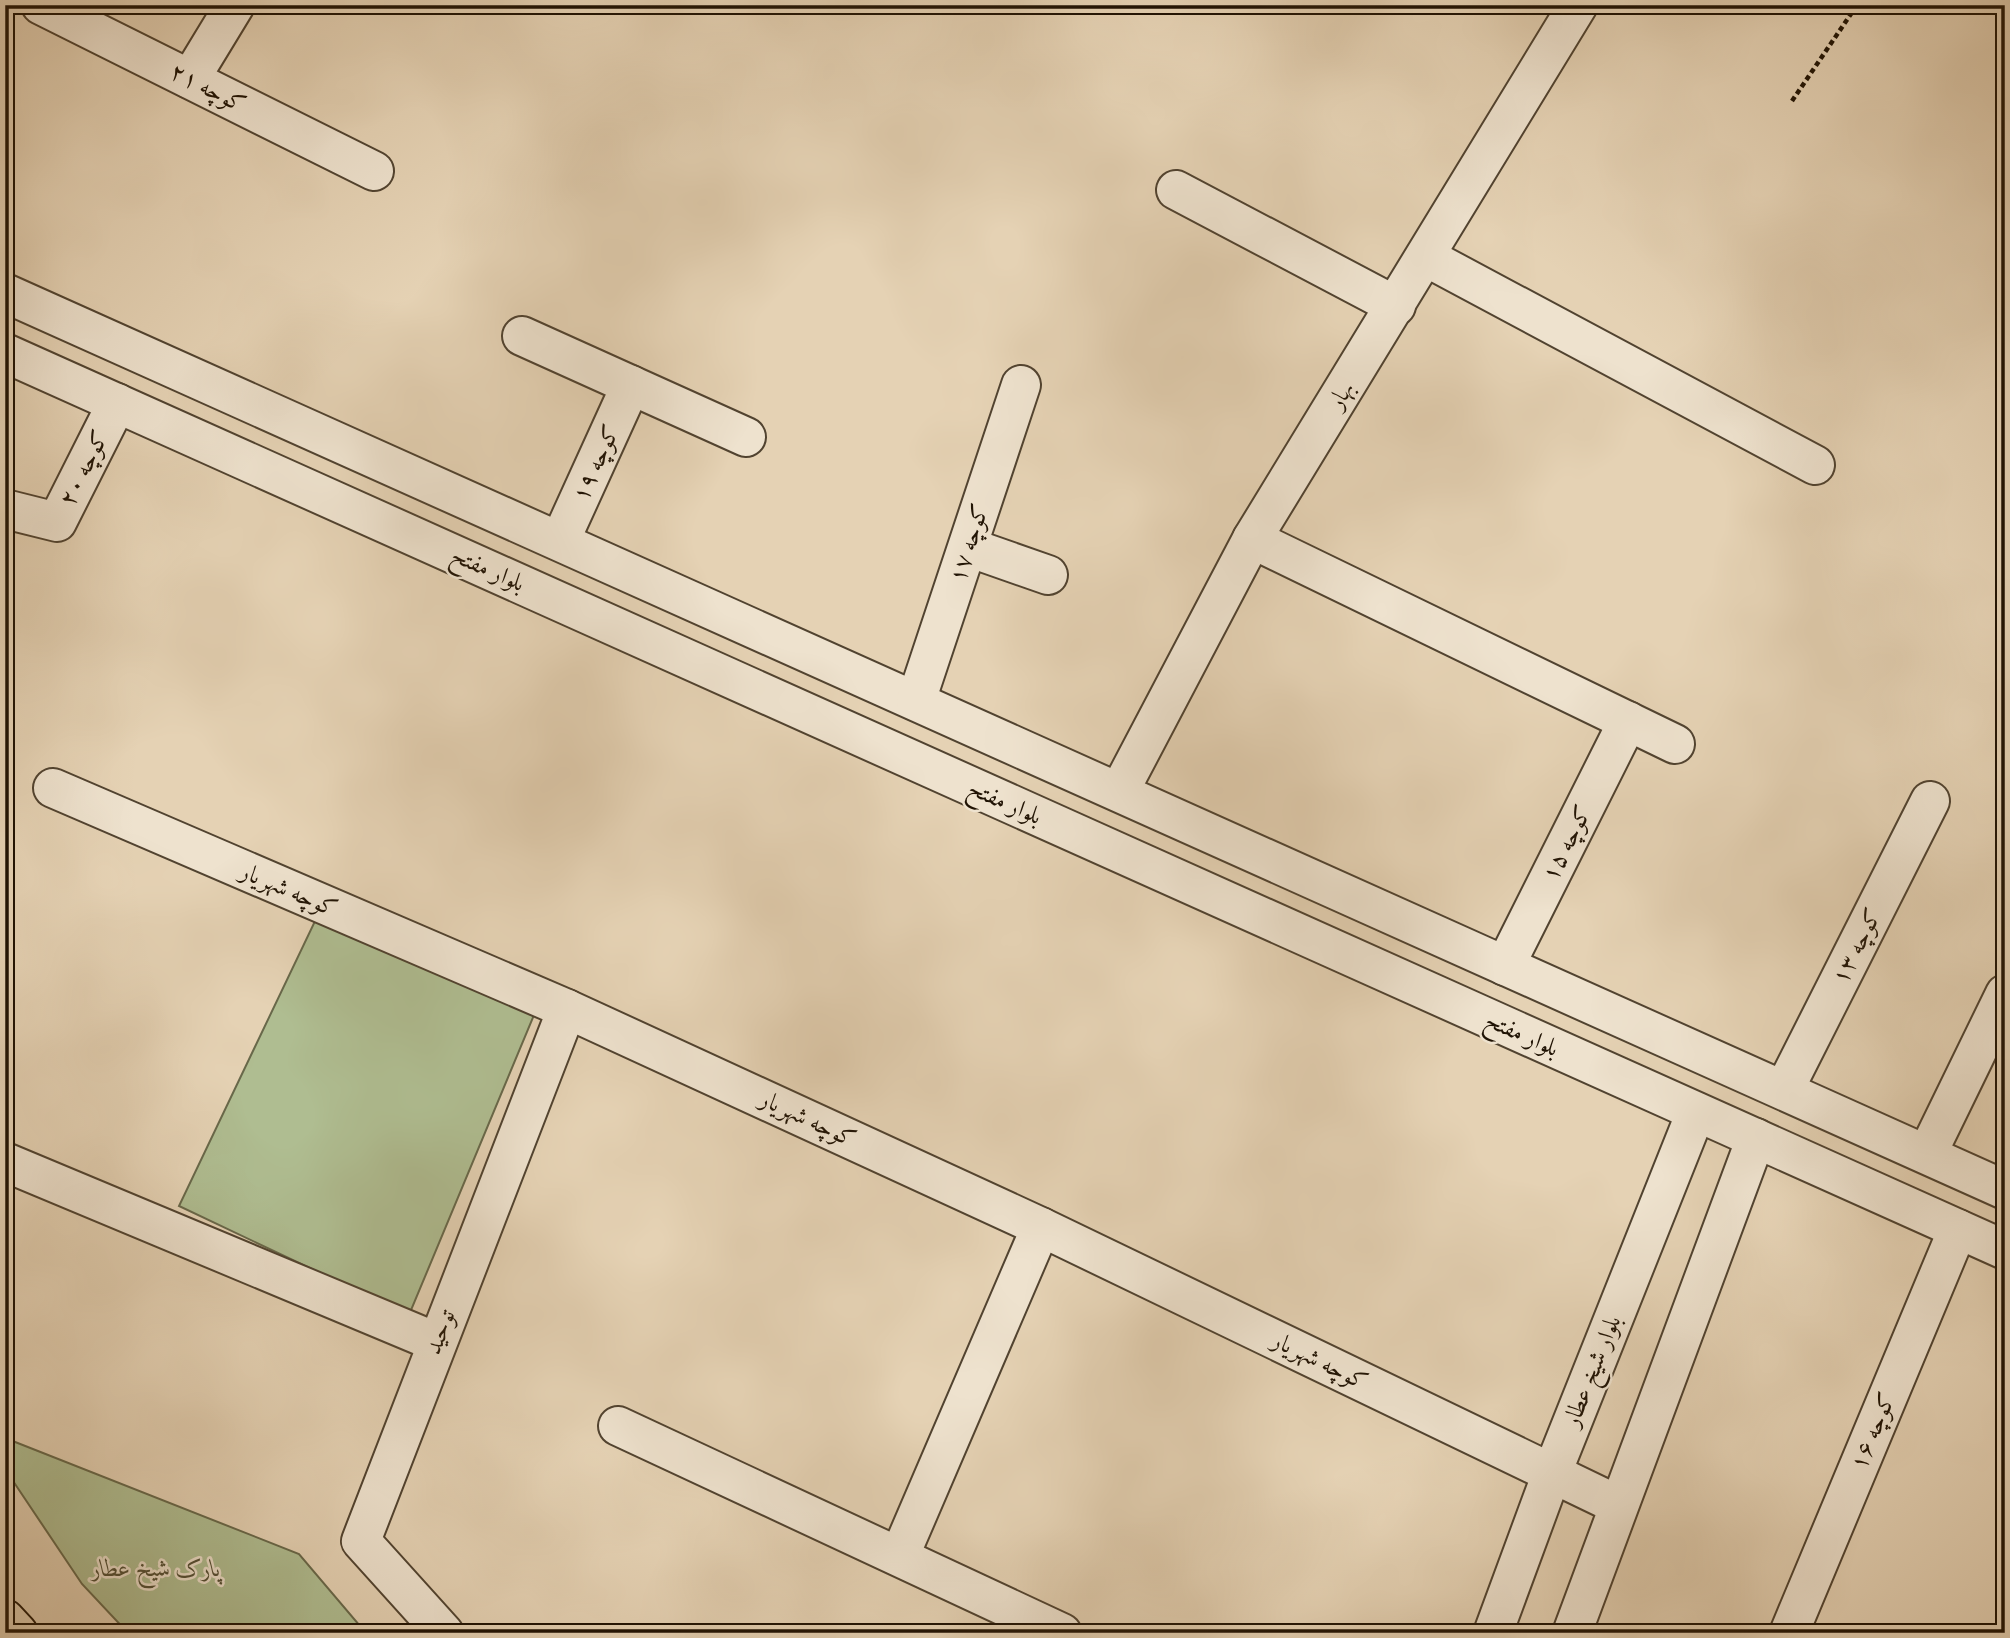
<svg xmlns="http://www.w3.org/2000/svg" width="2010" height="1638" viewBox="0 0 2010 1638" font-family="'IM FELL Double Pica',Amiri,serif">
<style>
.green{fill:#afbd91;stroke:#68684a;stroke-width:2}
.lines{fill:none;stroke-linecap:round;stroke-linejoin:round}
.minor-casing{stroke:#514330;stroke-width:42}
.major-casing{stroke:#201304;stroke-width:42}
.path{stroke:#201304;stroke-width:4.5;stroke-dasharray:5 3.5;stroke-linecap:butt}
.minor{stroke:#eee2ce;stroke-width:38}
.major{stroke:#e5d2b4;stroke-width:38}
.labels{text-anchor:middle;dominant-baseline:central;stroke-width:5;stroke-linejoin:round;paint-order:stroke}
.street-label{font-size:24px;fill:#201304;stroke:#eee2ce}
.park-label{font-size:24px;font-style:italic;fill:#524e35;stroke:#eee2ce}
</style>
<rect width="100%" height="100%" fill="#e5d2b4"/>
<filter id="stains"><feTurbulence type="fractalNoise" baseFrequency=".00286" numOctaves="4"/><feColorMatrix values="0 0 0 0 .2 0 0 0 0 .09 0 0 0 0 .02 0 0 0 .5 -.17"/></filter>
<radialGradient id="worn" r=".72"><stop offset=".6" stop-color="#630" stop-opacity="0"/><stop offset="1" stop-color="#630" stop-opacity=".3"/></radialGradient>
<g class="green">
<path d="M316,919l218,96 -125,300 -230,-109z"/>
<path d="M5,1438l294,116 67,79h-238l-46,-49 -77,-115z"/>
</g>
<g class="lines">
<defs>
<g id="minor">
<path d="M41,5l333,166"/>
<path d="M190,79l45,-74"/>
<path d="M1176,190l220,116"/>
<path d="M1426,257l389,208"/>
<path d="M5,293l2000,897"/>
<path d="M522,336l224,101"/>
<path d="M5,353l2000,897"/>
<path d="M5,509l52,13 60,-119"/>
<path d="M1252,539l423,205"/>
<path d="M560,541l71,-156"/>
<path d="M968,547l80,28"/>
<path d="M916,701l105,-316"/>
<path d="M53,788l514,221 474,218 577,278"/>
<path d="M1119,792l133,-253 326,-534"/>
<path d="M1505,966l123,-245"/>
<path d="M1784,1090l146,-289"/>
<path d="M1927,1154l78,-160"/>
<path d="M5,1162l431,180"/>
<path d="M618,1426l444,207"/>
<path d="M900,1555l141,-328"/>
<path d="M444,1633l-83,-92 206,-532"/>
<path d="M1493,1633l59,-160 144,-361"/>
<path d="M1572,1633l184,-495"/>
<path d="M1789,1633l169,-404"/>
</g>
<path id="major" d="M5,1619l13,14"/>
</defs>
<use href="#minor" class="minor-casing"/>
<use href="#major" class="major-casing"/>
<path class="path" d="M1792,101l65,-96"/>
<use href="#minor" class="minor"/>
<use href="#major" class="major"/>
</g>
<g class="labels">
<g class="street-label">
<text transform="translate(208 88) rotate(27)">کوچه ۲۱</text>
<text transform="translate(1341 395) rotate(-58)">بهار</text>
<text transform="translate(596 463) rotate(-65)">کوچه ۱۹</text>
<text transform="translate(84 468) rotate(-63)">کوچه ۲۰</text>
<text transform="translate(969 543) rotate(-72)">کوچه ۱۷</text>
<text transform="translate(488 569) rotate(24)">بلوار مفتح</text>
<text transform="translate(1005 802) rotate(24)">بلوار مفتح</text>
<text transform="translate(1567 843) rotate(-63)">کوچه ۱۵</text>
<text transform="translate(289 890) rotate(23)">کوچه شهریار</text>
<text transform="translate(1857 946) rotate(-63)">کوچه ۱۳</text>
<text transform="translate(1522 1034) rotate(24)">بلوار مفتح</text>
<text transform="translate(808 1119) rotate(25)">کوچه شهریار</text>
<text transform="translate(440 1332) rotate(-69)">توحید</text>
<text transform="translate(1320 1361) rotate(26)">کوچه شهریار</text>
<text transform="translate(1592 1371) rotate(-68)">بلوار شیخ عطار</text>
<text transform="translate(1873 1431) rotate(-67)">کوچه ۱۶</text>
</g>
<g class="park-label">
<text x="156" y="1568">پارک شیخ عطار</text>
</g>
</g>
<rect width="2010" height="1638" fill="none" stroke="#e5d2b4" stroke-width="28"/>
<rect x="7" y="7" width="1996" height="1624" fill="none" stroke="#201304" stroke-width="3.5"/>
<rect x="14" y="14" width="1982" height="1610" fill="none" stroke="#201304" stroke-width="2"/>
<rect width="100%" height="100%" filter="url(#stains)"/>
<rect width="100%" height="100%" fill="url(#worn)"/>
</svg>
